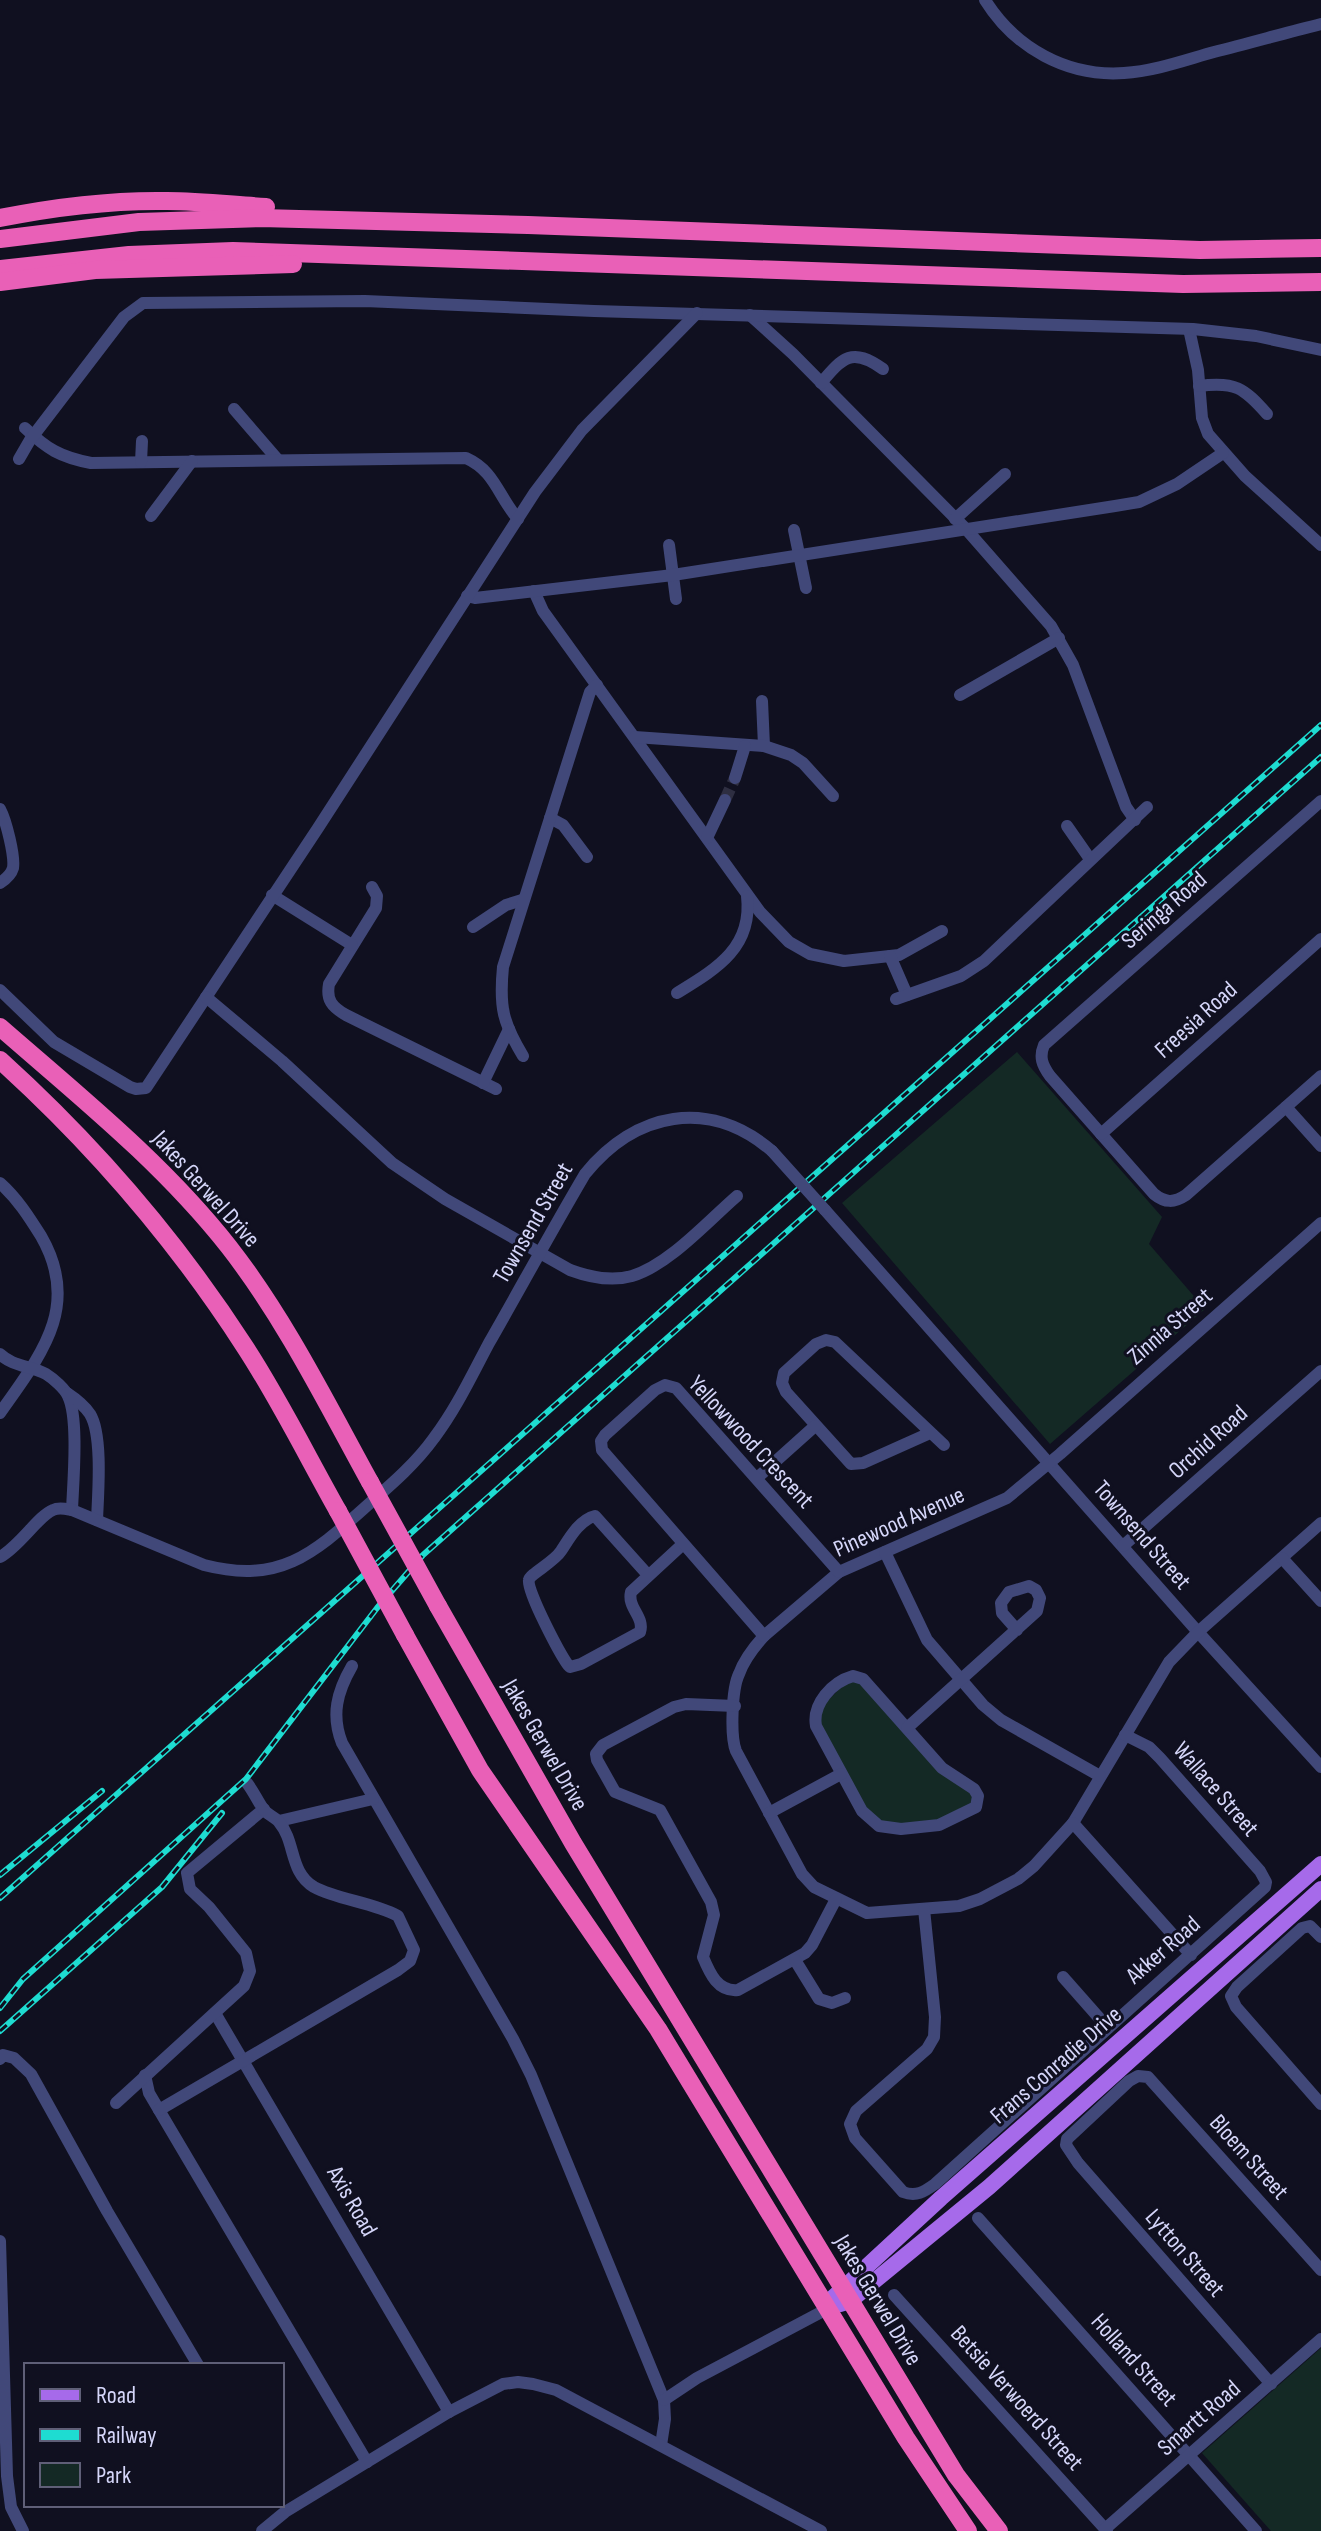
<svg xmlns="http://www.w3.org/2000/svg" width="1321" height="2531" viewBox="0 0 1321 2531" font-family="'Sofia Sans Condensed',sans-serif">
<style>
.green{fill:#142925}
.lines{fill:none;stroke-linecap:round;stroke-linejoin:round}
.minor-tunnel{stroke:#2e2e41;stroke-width:12;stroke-dasharray:12 6;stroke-linecap:butt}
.minor{stroke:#414879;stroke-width:12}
.major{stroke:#a66aea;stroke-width:16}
.highway{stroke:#e960b7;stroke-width:18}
.rail-casing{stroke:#1edcd1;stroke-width:6}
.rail{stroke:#101020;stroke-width:3;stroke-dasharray:9;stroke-linecap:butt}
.minor-bridge{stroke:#414879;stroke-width:12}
.highway-bridge{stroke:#e960b7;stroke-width:18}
.labels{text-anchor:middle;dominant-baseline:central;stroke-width:6;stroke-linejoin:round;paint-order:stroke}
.street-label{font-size:24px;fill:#d5d6f9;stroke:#101020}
</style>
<rect width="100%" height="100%" fill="#101020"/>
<g class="green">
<path d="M1017,1052l145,165 -13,27 56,65 -155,135 -208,-241z"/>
<path d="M857,1680l112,110 5,12 -31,17 -54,6 -20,-11 -49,-90 3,-19 25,-24z"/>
<path d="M1321,2348v183h-50l-69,-78z"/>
</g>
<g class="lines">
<path class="minor-tunnel" d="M725,800l10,-22"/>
<g class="minor">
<path d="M985,0c30,48 82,77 139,73 31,-2 61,-13 90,-21 36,-9 71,-19 107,-28"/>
<path d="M750,315l43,39 173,175 85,97 22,39 53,142 9,13"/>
<path d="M1189,329l9,41 4,48 6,16 37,42 76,69"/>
<path d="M821,383c22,-26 31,-36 62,-14"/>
<path d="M1199,386c36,-5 45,2 68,28"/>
<path d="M234,409l44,51"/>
<path d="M25,428c22,21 35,29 66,35l375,-5c29,13 32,38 52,61"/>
<path d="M19,459l11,-19 94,-123 19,-14 222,-2 229,10 599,18 63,7 65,14"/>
<path d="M141,462l1,-21"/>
<path d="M151,516l41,-55"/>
<path d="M955,519l50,-45"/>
<path d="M794,530l12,58"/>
<path d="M669,545l7,54"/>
<path d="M534,591l9,20 217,301 29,30 21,12 34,7 55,-6 43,-24"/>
<path d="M467,596l8,2 198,-23 442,-69 24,-4 38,-18 46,-31"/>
<path d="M960,695l99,-57"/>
<path d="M762,701l2,45"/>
<path d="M635,737l129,9 27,9 12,8 30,33"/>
<path d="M735,778l10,-32"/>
<path d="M1321,801l-277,244c-5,12 -2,20 6,31l104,118c11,9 20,9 32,1l135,-119"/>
<path d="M0,809c6,11 15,47 13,59 -2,7 -7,11 -13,15"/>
<path d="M550,818l13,7 24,32"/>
<path d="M1067,826l23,33"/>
<path d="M707,838l18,-38"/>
<path d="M372,887l5,9 -1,12 -47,76c-3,16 3,23 17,31l150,74"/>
<path d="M272,895l80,50"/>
<path d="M473,927l33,-22 16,-5"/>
<path d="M890,956l17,39"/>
<path d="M0,990l54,52 76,45 6,2 10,-1 172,-260 217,-336 47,-62 115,-117"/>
<path d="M677,993c39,-24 76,-45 70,-97"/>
<path d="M206,997l76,64 110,102 53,36 125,71c19,7 41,12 62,6 37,-11 76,-55 105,-80"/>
<path d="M896,999l65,-23 23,-15 163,-154"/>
<path d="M523,1056c-20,-33 -24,-49 -20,-89l87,-275 7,-7"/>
<path d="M483,1083l26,-54"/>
<path d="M1286,1107l35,39"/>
<path d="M1101,1134l220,-195"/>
<path d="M0,1183c17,15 29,34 41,53 41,71 -1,120 -41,177"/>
<path d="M825,1210l373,422 123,135"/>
<path d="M1321,1223l-261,231 -53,44 -168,74 -75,64c-10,11 -20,24 -25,38 -7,14 -9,62 -3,77l66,123 12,13 53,26 92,-7 21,-7 38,-20 16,-13 39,-43 96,-161 29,-30 123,-109"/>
<path d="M0,1354c12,12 31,12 46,20 8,5 19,15 22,22 11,22 5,88 4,114"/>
<path d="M67,1393c9,6 17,12 23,21 13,21 8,81 7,106"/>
<path d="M930,1433l-67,30 -12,1 -65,-72 -4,-9 2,-10 32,-29 10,-4 9,2 109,103"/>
<path d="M757,1478l58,-52"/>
<path d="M1123,1546l198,-175"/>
<path d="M885,1552l42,88 56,65 18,15 99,56"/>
<path d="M0,1557c20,-11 38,-41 53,-47 6,-3 13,-1 19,0l132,55c78,20 111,-13 166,-62 23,-20 46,-40 64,-65 22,-29 38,-63 55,-95 32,-56 63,-113 96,-169 50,-62 124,-77 187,-23"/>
<path d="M1282,1558l39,43"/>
<path d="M648,1575l-53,-59c-16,4 -26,23 -34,35 -7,11 -31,23 -32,29 -3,10 31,74 39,85l2,2 11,-3 59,-32c5,-15 -13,-24 -9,-40l52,-48"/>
<path d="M764,1636l-162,-186 -1,-9 4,-6 50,-45 10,-5 11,3 163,184"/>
<path d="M352,1666c-15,26 -21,49 -10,77l171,296 18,36 133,325 1,19 -4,26"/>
<path d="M853,1676l10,3 79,89 32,21 4,7 -2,11 -37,18 -38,4 -22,-3 -17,-15 -46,-85c-4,-22 16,-44 37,-50z"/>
<path d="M735,1706l-49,-2 -12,3 -71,38 -7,9 1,6 18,32 45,18 51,92 3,13 -11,42c7,17 15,35 35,33l67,-37 7,-8 24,-46"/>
<path d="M907,1728l130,-117 3,-13 -4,-8 -7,-4 -20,6 -8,11 1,10 15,17"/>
<path d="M769,1813l72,-39"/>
<path d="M279,1821l94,-22"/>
<path d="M1073,1823l118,132"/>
<path d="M924,1909l11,108 -1,20 -7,12 -71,62 -6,13 5,14 48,54c13,5 21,0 32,-8l330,-297 1,-5 -6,-11 -100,-113 -11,-11 -24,-12"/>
<path d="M1321,1937l-11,-11 -8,2 -65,59 -6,9 5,11 85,97"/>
<path d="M795,1960l24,39 13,4 13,-5"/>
<path d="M1063,1977l45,51"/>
<path d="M215,2013l234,399"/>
<path d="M0,2059l3,-4 11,3 17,16 76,137 91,154"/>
<path d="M145,2075l4,18 10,17 208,352"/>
<path d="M116,2103l128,-117 6,-15 -4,-18 -37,-46 -19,-18 -3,-16 77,-64"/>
<path d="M159,2110l239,-140 12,-9 4,-11 -16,-34c-26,-14 -60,-16 -84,-29 -25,-15 -18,-45 -35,-65 -4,-5 -11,-7 -15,-12 -6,-8 -10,-18 -17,-27"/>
<path d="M978,2218l278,313"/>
<path d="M0,2241l7,235 4,31 12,24"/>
<path d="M894,2295l213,236"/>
<path d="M1271,2384l-193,-221 -12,-18 1,-6 62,-58 9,-5 10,1 173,193"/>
<path d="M664,2400l33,-22 130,-69"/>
<path d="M1105,2529l216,-190"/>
<path d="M262,2531l23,-19 164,-100 54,-28 15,-2 15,2 23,6 265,141"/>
</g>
<g class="major">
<path d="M840,2304l10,-3 139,-114 332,-298"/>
<path d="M825,2305l116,-107 380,-334"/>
</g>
<g class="highway">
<path d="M0,218c55,-11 110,-18 167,-17 33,0 66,4 99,6"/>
<path d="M0,239l139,-17 122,-4 267,7 672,25 121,-2"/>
<path d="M0,269l129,-14 104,-4 950,33 138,-2"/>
<path d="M0,282l95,-12 198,-6"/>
<path d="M0,1027c79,69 163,136 229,220 56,72 97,155 141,235"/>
<path d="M0,1060c94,85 176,180 245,287 34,52 62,109 93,164"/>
<path d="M438,1606l135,237 383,632 43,56"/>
<path d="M405,1635l75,135 178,259 248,409 62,93"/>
</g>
<defs>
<g id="rail">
<path d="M0,1875l102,-84"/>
<path d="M0,1898l1321,-1173"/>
<path d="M0,2008l23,-29 223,-200 131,-171 46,-53 898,-798"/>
<path d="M0,2031l162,-144 60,-74"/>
</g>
</defs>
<use href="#rail" class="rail-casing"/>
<use href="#rail" class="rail"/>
<path class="minor-bridge" d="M772,1151l53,59"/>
<g class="highway-bridge">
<path d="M370,1482l68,124"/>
<path d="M338,1511l67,124"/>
</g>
</g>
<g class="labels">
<g class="street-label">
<text transform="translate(1164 910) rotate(-41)">Seringa Road</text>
<text transform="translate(1196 1020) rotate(-42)">Freesia Road</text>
<text transform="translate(206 1189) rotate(48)">Jakes Gerwel Drive</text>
<text transform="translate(533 1223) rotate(-60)">Townsend Street</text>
<text transform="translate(1170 1326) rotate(-41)">Zinnia Street</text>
<text transform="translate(751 1442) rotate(47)">Yellowwood Crescent</text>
<text transform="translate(1208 1442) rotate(-42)">Orchid Road</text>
<text transform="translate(899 1522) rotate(-24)">Pinewood Avenue</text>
<text transform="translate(1142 1535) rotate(49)">Townsend Street</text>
<text transform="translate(545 1745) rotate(60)">Jakes Gerwel Drive</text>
<text transform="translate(1216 1789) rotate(49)">Wallace Street</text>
<text transform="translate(1163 1950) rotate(-41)">Akker Road</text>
<text transform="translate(1056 2065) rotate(-41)">Frans Conradie Drive</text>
<text transform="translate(1249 2157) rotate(48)">Bloem Street</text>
<text transform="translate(352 2201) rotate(60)">Axis Road</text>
<text transform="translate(1185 2253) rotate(49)">Lytton Street</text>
<text transform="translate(878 2300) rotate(59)">Jakes Gerwel Drive</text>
<text transform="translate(1134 2360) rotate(48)">Holland Street</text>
<text transform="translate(1017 2398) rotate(48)">Betsie Verwoerd Street</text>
<text transform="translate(1199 2418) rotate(-41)">Smartt Road</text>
</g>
</g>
<rect x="24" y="2363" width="260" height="144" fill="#101020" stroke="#5f5f77" stroke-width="2"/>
<rect x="40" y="2389" width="40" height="12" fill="#a66aea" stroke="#5f5f77" stroke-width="2"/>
<text x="96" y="2403" font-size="24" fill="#d5d6f9">Road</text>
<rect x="40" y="2429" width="40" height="12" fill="#1edcd1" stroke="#5f5f77" stroke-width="2"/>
<text x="96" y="2443" font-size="24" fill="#d5d6f9">Railway</text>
<rect x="40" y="2463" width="40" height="24" fill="#142925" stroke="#5f5f77" stroke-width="2"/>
<text x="96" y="2483" font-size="24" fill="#d5d6f9">Park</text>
</svg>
